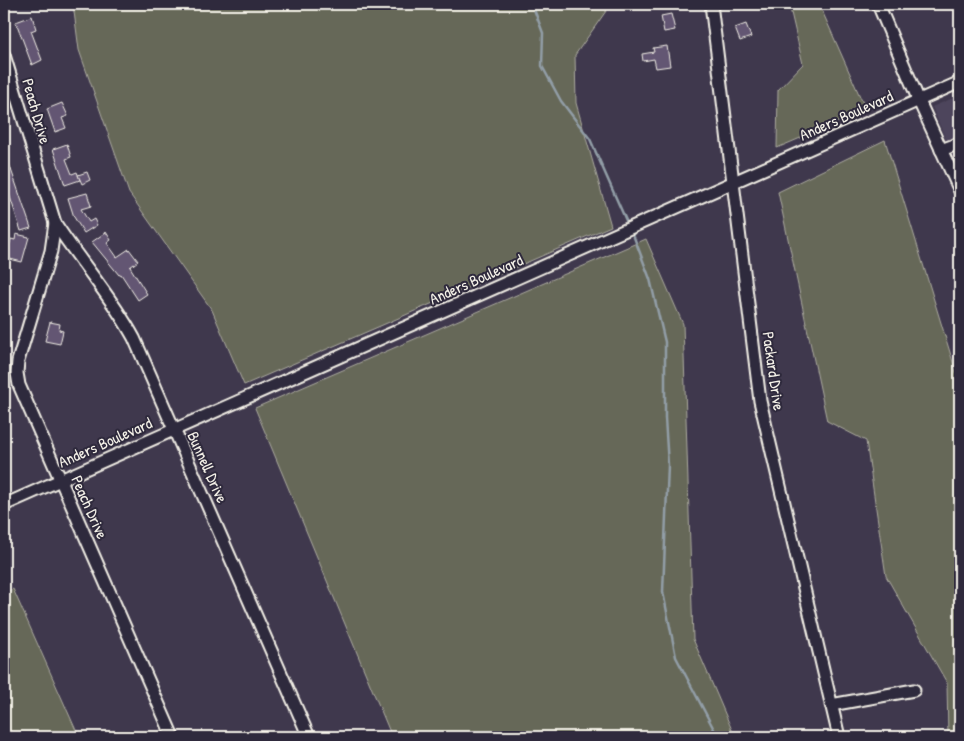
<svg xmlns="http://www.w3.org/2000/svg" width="964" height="741" viewBox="0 0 964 741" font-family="'Patrick Hand',sans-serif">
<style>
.built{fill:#4d455b}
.green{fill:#666859;stroke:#adaca0}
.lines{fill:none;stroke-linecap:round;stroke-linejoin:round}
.stream{stroke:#929ea7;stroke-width:2.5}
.building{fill:#645773;stroke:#f4f1e8}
.minor-casing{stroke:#f4f1e8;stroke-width:15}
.minor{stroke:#2f2a3d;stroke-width:11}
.labels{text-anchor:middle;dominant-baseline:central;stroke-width:4;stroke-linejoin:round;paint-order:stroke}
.street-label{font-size:16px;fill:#f4f1e8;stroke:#2f2a3d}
</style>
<rect width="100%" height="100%" fill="#3f384d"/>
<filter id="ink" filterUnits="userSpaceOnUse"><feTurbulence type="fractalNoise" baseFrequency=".02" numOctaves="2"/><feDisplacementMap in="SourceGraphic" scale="10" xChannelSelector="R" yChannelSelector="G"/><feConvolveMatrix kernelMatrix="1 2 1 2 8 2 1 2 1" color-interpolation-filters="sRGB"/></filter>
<g filter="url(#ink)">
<path class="built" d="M960,95v78l-28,-66z"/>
<g class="green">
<path d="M73,4h538l-36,51 1,48 35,123 -367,159 -32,-75 -83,-117 -50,-143z"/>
<path d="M789,4h30l47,106 -89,38 1,-58 25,-26z"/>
<path d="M885,140l75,245v352h-12l-1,-54 -61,-107 -20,-135 -39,-20 -49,-229z"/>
<path d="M646,239l37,85 10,315 42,98h-343l-137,-329z"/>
<path d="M13,589l66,148h-75v-144z"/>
</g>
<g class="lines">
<g class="stream">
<path d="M532,4l11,29 -1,33 19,35 29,38 38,86"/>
<path d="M632,232l18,47 15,63v76l3,47 -5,127 13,65 42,80"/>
</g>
</g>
<g class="building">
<path d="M671,14l4,16 -11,2 -3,-16z"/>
<path d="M32,16l4,13 -5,2 11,29 -10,5 -16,-43z"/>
<path d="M746,24l5,13 -11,4 -5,-13z"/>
<path d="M667,46l3,20 -14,2 -2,-9 -11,2 -1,-7 12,-2 -1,-4z"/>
<path d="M62,103l6,13 -6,2 4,10 -11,4 -8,-23z"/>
<path d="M67,144l4,13 -5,2 6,15 5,-2 3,8 -15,5 -12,-36z"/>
<path d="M4,149l27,79 -10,3 -17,-53z"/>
<path d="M87,172l3,8 -8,4 -4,-9z"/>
<path d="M87,193l4,13 -10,3 8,13 5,-3 3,6 -13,8 -10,-16 -6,-19z"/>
<path d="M106,232l5,8 -4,3 10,14 12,-8 9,12 -8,6 17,27 -9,6 -17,-26 -2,1 -27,-33z"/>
<path d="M16,234l13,3 -7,25 -16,-4 5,-19 4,1z"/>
<path d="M50,322l10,2 -1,6 4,1 -3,13 -15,-3z"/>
</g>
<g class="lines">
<defs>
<g id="minor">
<path d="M711,4l49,397 79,336"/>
<path d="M878,4l41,97 41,90"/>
<path d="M4,55l51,168 -4,28 -33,110 -1,12 2,12 154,352"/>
<path d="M941,150l19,-7"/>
<path d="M55,223c25,39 57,74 79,115l175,399"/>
<path d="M4,505l956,-423"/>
<path d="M831,705l83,-15"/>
</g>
</defs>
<use href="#minor" class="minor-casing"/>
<use href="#minor" class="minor"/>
</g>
</g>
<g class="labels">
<g class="street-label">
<text transform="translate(37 111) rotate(74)">Peach Drive</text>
<text transform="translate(846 115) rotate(-24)">Anders Boulevard</text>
<text transform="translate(476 279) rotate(-24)">Anders Boulevard</text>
<text transform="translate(774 371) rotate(82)">Packard Drive</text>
<text transform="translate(105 442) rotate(-24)">Anders Boulevard</text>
<text transform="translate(208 467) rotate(66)">Bunnell Drive</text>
<text transform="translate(90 507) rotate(66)">Peach Drive</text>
</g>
</g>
<rect width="964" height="741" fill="none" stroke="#2f2a3d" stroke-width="20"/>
<rect x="10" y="10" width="944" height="721" fill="none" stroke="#f4f1e8" stroke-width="2" filter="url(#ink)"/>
</svg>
